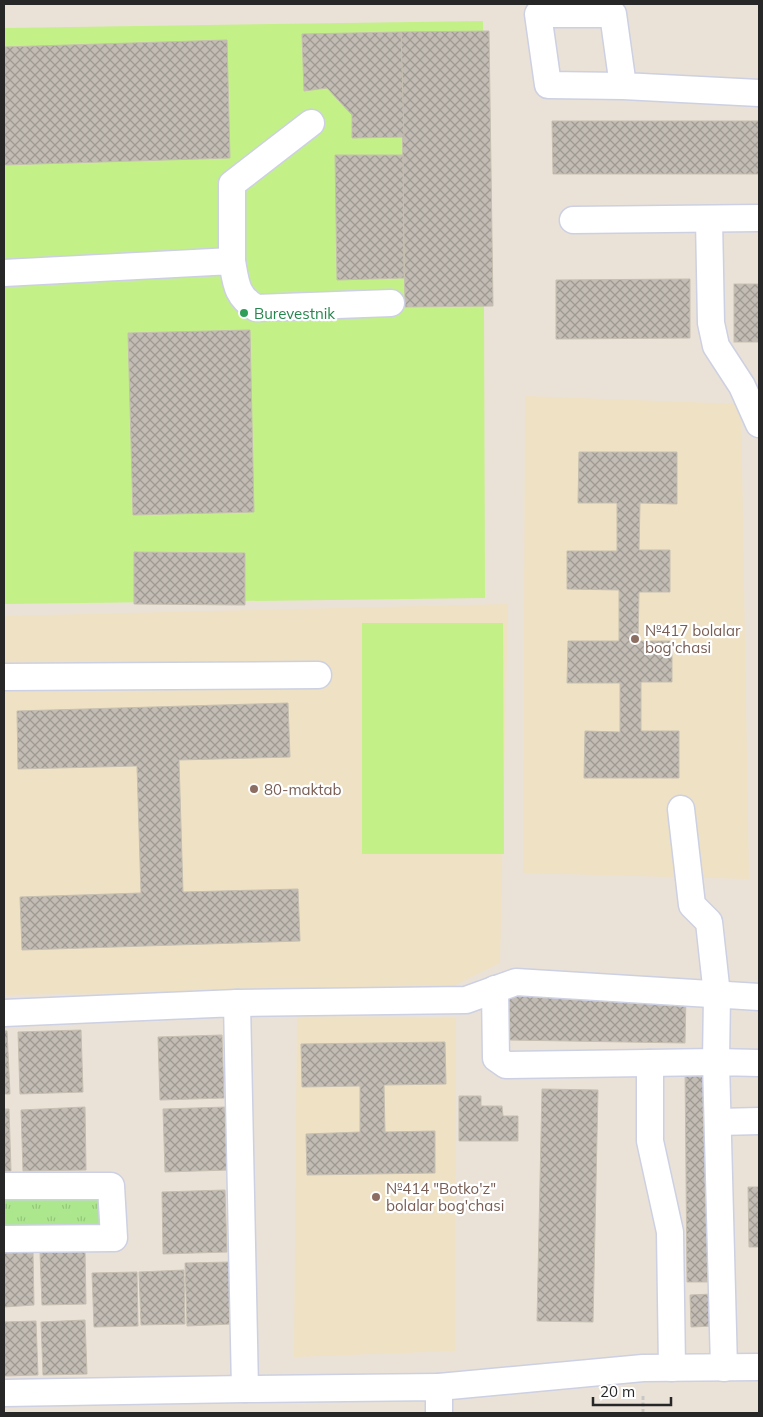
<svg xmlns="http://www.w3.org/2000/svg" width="763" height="1417" viewBox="0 0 763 1417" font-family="Mulish,sans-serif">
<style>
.education{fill:#efe1c4}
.park{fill:url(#park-tufts)}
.pitch{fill:#c4f088}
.building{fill:url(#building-cross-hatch);stroke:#c6bfb1}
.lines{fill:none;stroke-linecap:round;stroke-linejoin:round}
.minor-casing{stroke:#ccd0e2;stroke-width:29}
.path{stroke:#c7c7c7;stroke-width:3;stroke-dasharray:4 2.5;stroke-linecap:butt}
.minor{stroke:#fff;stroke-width:26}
.leisure-dot{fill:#2e9e5b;stroke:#fff;stroke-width:2}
.education-dot{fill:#8d6e63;stroke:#fff;stroke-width:2}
.labels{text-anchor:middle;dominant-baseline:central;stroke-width:4.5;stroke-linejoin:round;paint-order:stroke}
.leisure-label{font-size:15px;fill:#27864d;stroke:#fff;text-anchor:start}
.education-label{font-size:15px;fill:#785e54;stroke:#fff;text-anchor:start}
</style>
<defs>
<pattern id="park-tufts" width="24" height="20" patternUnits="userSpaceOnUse" patternTransform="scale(1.25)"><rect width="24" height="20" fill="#ace78e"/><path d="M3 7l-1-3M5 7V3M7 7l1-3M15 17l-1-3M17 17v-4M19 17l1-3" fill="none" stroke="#94c67a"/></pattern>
<pattern id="building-cross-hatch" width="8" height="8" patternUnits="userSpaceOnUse" patternTransform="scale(1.25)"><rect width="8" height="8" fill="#c2bcb4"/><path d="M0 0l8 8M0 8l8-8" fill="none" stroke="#9e9992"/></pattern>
</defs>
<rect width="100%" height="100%" fill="#ebe2d7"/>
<g class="education">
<path d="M525,396l216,8 8,475 -226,-6z"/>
<path d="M508,604l-8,359 -47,23 -449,9v-379z"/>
<path d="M297,1016l159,2 -1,333 -161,6z"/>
</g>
<path class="park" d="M107,1191l2,41 -105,1v-41z"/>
<g class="pitch">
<path d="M483,21l2,577 -481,6v-576z"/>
<path d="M362,623h141l1,231h-142z"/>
</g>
<g class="building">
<path d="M489,31l4,275 -88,1 -4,-275z"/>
<path d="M401,32l3,105 -52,1v-23l-25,-27 -23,3 -2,-57z"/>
<path d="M227,40l3,118 -226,7v-118z"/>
<path d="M552,121h207v53h-206z"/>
<path d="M335,155h68l1,123 -67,2z"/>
<path d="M690,279v59l-134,1v-59z"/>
<rect x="734" y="284" width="25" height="58"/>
<path d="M250,330l4,182 -121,3 -5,-182z"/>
<path d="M579,452h98v52l-37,-1 -1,47h31v42h-31l-1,49h34v41h-31v49h38v47h-95l1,-47 35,1v-49h-53l1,-42h51v-51l-52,-1v-38h50v-48h-39z"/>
<path d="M134,552l111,1v52l-111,-1z"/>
<path d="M288,703l2,54 -111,3 4,132 115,-3 2,52 -278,9 -2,-53 121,-4 -4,-127 -119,3 -1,-58z"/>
<path d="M509,992l177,3 -1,48 -177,-3z"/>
<path d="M81,1030l2,62 -63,2 -2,-62z"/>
<path d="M4,1031h3l3,63h-6z"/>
<path d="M222,1035l2,63 -64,2 -2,-63z"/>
<path d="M445,1042l1,42 -62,1 1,47 50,-1v42l-128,2 -1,-41 54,-2v-46l-58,1 -1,-43z"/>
<path d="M685,1067h24l1,215h-23z"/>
<path d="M542,1089l56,1 -5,232 -56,-1z"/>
<path d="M459,1096h22v10h21l1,10h15v25h-59z"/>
<path d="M85,1107l1,63 -63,1 -2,-61z"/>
<path d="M227,1107l2,63 -64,2 -2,-63z"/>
<path d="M4,1109h5l2,62h-7z"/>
<path d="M748,1187h11v60h-10z"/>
<path d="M225,1190l2,62 -64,2 -1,-62z"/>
<path d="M85,1250l1,54 -44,1 -2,-53z"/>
<path d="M33,1252l1,53 -30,2v-54z"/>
<path d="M230,1262l1,62 -44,2 -2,-63z"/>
<path d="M184,1270l1,54 -44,1 -2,-53z"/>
<path d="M137,1272l1,54 -44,1 -2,-54z"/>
<path d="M712,1294l1,32 -22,1 -1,-32z"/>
<path d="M85,1320l2,54 -44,1 -2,-53z"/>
<path d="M36,1321l2,54 -34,1v-54z"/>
</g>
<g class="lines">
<defs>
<g id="minor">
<path d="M623,86l-75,-1 -10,-71h75l10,72 136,7"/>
<path d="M709,219l2,104 5,23 26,40 17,38"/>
<path d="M573,220l186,-2"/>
<path d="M232,261v-77l79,-61"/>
<path d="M4,273l228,-12c4,22 4,35 24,47l135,-5"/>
<path d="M4,677l314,-2"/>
<path d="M495,989l1,69 10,7 210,-3 1,-67 -8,-73 -17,-17 -11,-96"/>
<path d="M237,1003l229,-3 50,-18 243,15"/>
<path d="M4,1013l233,-10 8,386 -241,4"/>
<path d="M650,1063v78l20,91 2,136"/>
<path d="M719,1122l40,-1"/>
<path d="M4,1186h107l3,52 -110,1"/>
<path d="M724,1368l-8,-306 43,1"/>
<path d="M439,1387l204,-19 116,-1"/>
<path d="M245,1389l194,-2v26"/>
</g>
</defs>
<use href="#minor" class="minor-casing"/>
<path class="path" d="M643,1413v-19"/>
<use href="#minor" class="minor"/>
</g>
<circle class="leisure-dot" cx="244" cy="313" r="5"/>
<g class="education-dot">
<circle cx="635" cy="639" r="5"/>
<circle cx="254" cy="789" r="5"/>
<circle cx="376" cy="1197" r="5"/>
</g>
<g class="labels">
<g class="leisure-label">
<text x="254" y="313">Burevestnik</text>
</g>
<g class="education-label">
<text x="645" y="630">№417 bolalar<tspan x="645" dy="17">bog'chasi</tspan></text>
<text x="264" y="789">80-maktab</text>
<text x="386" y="1188">№414 "Botko'z"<tspan x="386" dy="17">bolalar bog'chasi</tspan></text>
</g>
</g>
<rect width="763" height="1417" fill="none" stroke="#272727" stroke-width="10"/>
<path d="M593 1397v8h78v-8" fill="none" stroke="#272727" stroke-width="2.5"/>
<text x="600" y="1397" font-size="15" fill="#272727" stroke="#ffffff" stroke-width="4" paint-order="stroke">20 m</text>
</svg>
